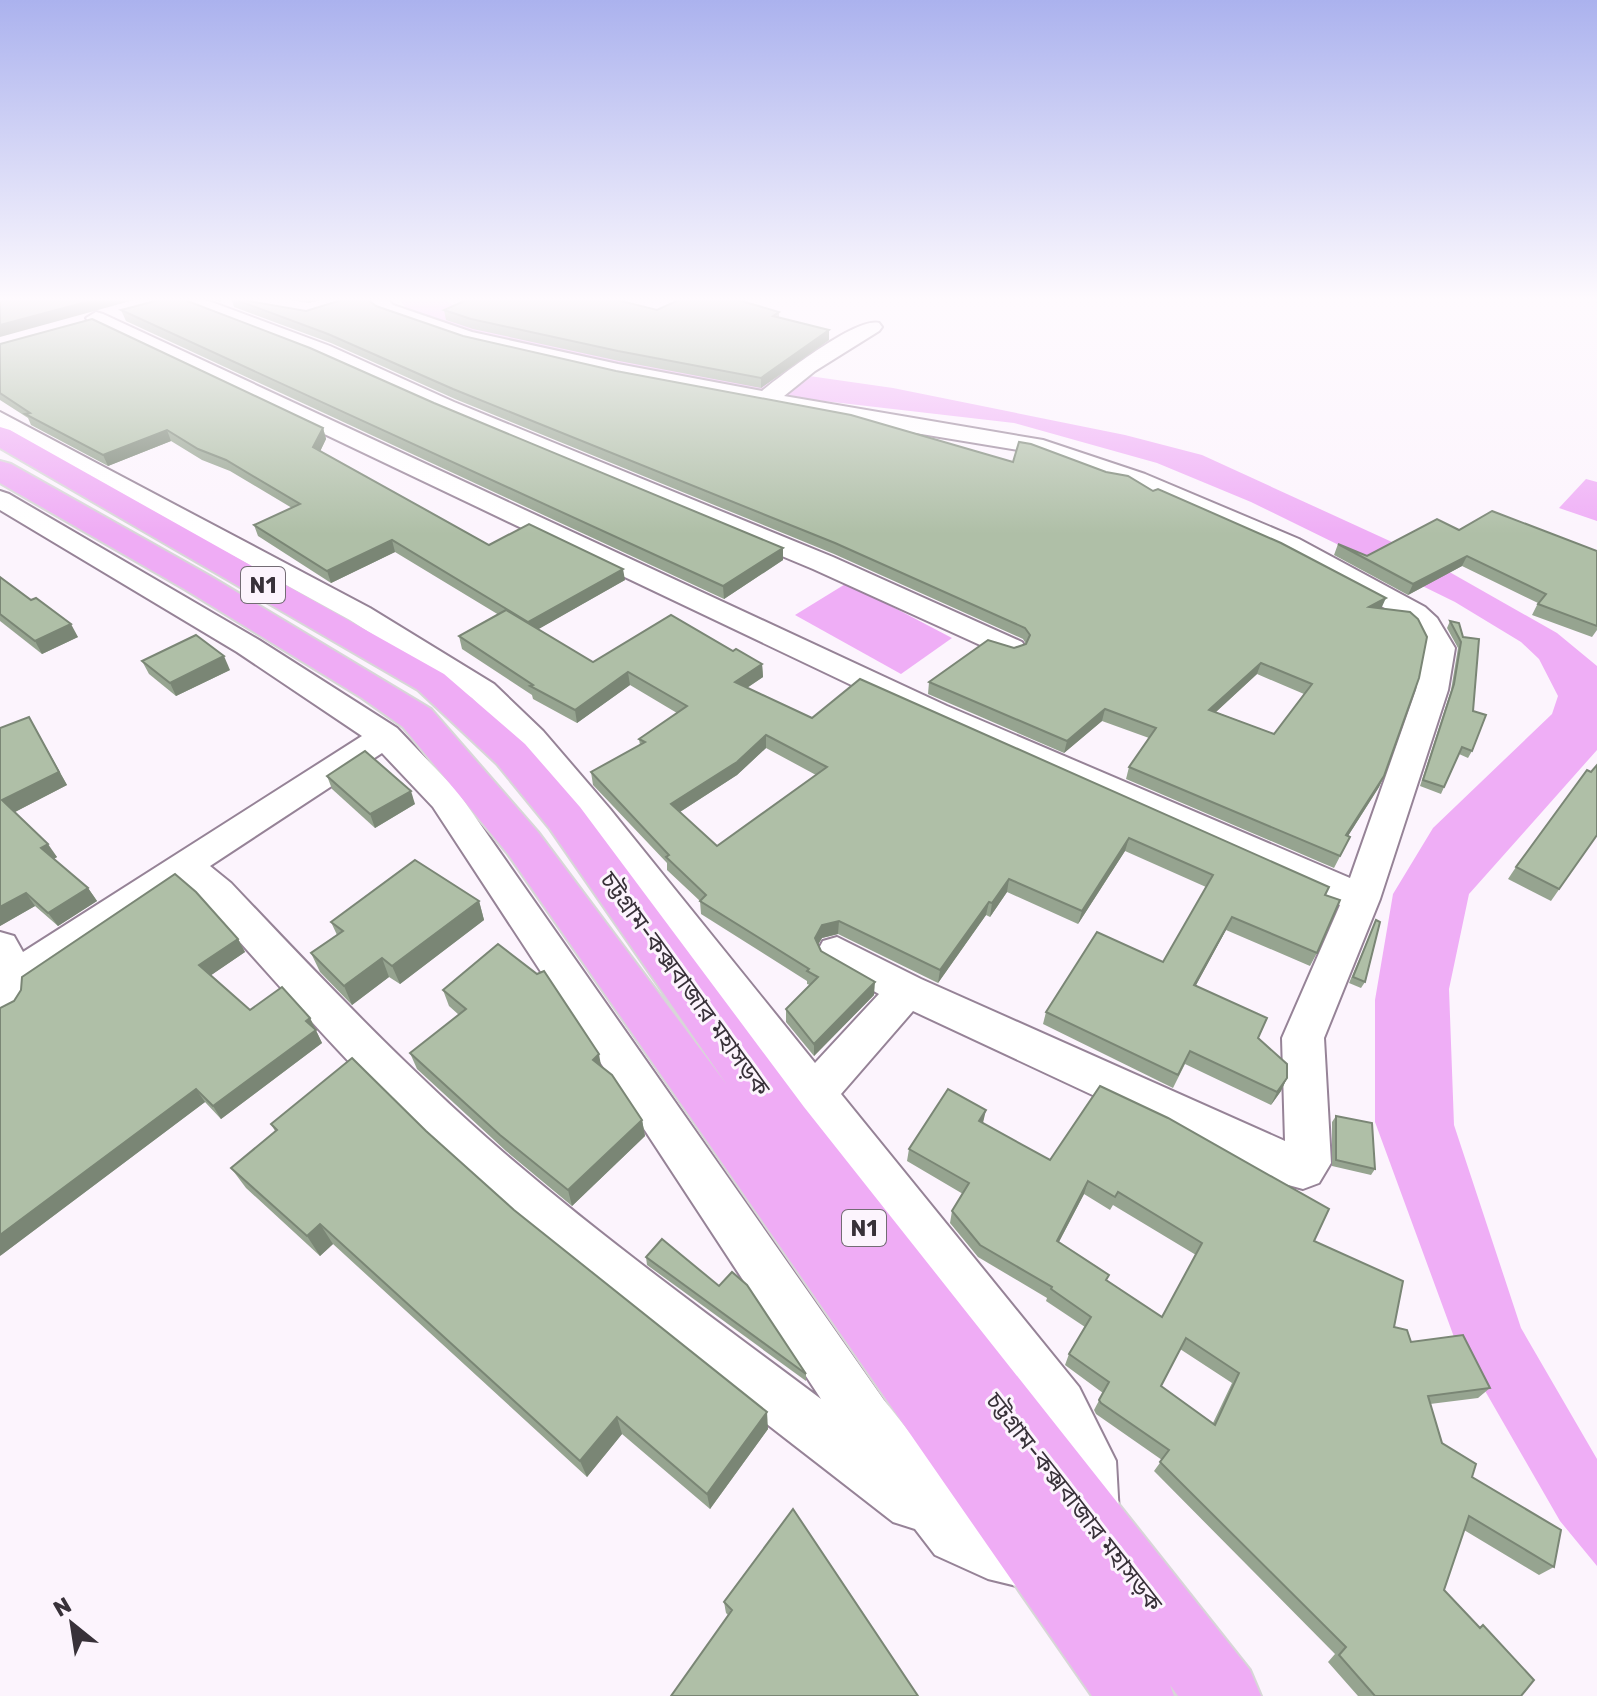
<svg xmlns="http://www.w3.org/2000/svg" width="1597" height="1696" viewBox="0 0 1597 1696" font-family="Rubik,'Noto Sans Bengali',sans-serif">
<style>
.water{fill:#efaef6}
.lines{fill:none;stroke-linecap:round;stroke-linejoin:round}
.minor-casing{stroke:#968397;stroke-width:4}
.highway-casing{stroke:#d7d6d7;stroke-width:4}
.minor{fill:#fff;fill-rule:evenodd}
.highway{fill:#efacf5;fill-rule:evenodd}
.wall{fill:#96a490;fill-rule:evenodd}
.shaded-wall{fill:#7a8675}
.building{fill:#afbfa7;stroke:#7a8675;stroke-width:2;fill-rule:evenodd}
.labels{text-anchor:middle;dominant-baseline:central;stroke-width:6;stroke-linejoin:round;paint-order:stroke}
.shield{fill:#fcf4fd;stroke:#736c74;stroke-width:2}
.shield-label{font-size:22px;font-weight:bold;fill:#383139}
.street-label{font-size:24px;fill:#383139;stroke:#fcf4fd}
</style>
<rect width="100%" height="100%" fill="#fcf4fd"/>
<g class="water">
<path d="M399,297h43l13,10 228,51 210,30 232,47 77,20 214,98 141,80 40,33v84l-128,144 -20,95 5,136 67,203 76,131v107l-37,-45 -106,-184 -79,-215v-122l18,-106 40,-66 119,-114 6,-18 -19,-37 -18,-17 -66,-40 -204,-100 -94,-39 -143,-40 -199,-23 -316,-60c-24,-6 -92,-17 -100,-43z"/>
<path d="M1586,479l11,3v39l-38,-13z"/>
<path d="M847,583l105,55 -51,36 -106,-59z"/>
</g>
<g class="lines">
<defs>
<g id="minor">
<path d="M170,297h28l132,49 124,56 379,155 189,85 4,6 -4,6 -11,3 -11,-3 -187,-85 -375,-157 -124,-56 -141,-55z"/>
<path d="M365,297h21l7,8 79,27 146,32 144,27c20,-16 94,-74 117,-68l3,4 -3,4 -64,40 -31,25 259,44 102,34 154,65 126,68 12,11 18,30 -7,42 -68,209 -56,139 7,125 -12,20 -16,6 -22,-6 -368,-172 -72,83 238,293 37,74 3,54 -8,20 -20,8 -20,-8 -8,-20 -1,-50 -21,-40 -455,-598 -67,-80 -47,-49 -122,-78 -350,-192v-16l370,196 124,76 49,47 67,78 205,254 64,-69 -56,-31 -6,-11 6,-11 14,-4 84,42 364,162 -3,-103 58,-133 -415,-185 -836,-398 -3,-4 10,-6 7,2 844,392 403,172 66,-188 9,-42 -10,-20 -10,-9 -126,-68 -152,-67 -97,-32 -169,-28 -243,-46 -152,-35 -87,-30z"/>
<path d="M0,491l9,3 250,146 138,88 60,63 427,609 91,115c28,13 58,16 86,28l9,20 -9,20 -20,9 -53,-13 -53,-24 -20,-26 -22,-7c-142,-111 -286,-219 -420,-339 -97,-86 -182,-184 -268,-280l-22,-19 -154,105c3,20 -11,30 -29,36v-93l14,4 9,16 339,-216 -125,-84 -237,-142zM382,753l51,54 388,592c-107,-80 -216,-159 -317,-246 -97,-84 -185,-177 -273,-270l-21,-17z"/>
</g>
<path id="highway" d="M0,427l10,3 434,244 81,70 55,63 224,300 446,563 11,26h-83l-8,-11 4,11h-82l-584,-842 -105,-127 -41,-29 -176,-108 -186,-107v-22l11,3 199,112 221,133 107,123 189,253 -177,-256 -53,-65 -79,-74 -418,-242z"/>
</defs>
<use href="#minor" class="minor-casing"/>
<use href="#highway" class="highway-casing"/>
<use href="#minor" class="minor"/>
<use href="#highway" class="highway"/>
</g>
<g class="wall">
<path d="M206,297h13l2,5z"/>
<path d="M274,297h59l-25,6z"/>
<path d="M231,298l75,13 70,-5 87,30 550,126 140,29 228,117 3,168 -5,11 -31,49 2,1 -16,31 -208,-89 3,-12 20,-29 -47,-17 -38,32 -136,-59 1,-12 97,-38 -3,-5 -189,-85 -379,-155 -124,-56 -97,-36zM1257,674l47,20 -30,40 -58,-22z"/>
<path d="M121,310l662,250 -59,39 -598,-278z"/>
<path d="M444,310h213l122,2v5l50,23 -68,48 -142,-27 -146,-32 -27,-9z"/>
<path d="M0,344l323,84 3,11 -6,12 169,94 136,35 -87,49 55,33 140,-11 29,13 1,13 -16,11 65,30 513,177 -8,58 -7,13 -84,-36 -30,55 62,53 29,40 -6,13 -10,14 -86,-41 -12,24 -130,-64 3,-12 117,-50 43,-75 -81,-36 -47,73 -71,-32 -17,25 -4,-2 -48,68 -100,-49 -16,4 -4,7 3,6 53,44 -60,61 -28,-34v-13l24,-24 -3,-1v-3l-106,-67 -1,-13 -33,-31v-7l-74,-78 -2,-13 49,-27 -1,-6 38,-26 -47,-28 -53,38 -44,-24 -1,-4 -70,-46 -3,-13 40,-21 -104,-63 -64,31 -73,-47 -4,-11 38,-17 -62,-37 -28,-11 -31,-19 -63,25 -77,-41 -3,-7 -28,-18zM766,748l50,27 -99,71 -37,-34 57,-37z"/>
<path d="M1459,530l138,21v79l-5,7 -60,-22 6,-12 -76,-37 -54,29 -74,-40 4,-11 29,12z"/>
<path d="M0,577l31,23 47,37 -36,17 -42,-33z"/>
<path d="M1450,621l9,2 14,88 -1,40 -4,7 -9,-4 -18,40 -21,-8 31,-96 7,-42 -11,-20z"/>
<path d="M142,661l88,9 -54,26 -27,-22z"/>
<path d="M29,717l38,68 -52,27 42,45 -3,2 34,29 9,13 -39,25 -23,-20 -35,20v-198z"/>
<path d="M1591,772l6,63 -46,66 -43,-22 8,-12z"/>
<path d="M327,776l88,28 -40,24 -43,-39z"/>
<path d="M479,901l5,19 -84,64 -11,-7 -37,28 -32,-33 -9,-19 26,-18 -6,-13z"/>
<path d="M1376,920l-11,62 -4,6 -12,-5z"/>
<path d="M238,939l7,13 -34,23 39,35 60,8 12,25 -101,76 -16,-17 -205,154z"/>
<path d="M443,990l158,76 41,54 3,16 -73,70 -66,-55 -89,-82 -7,-16 49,-38 -10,-9z"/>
<path d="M1336,1116l39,53 -4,6 -39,-9v-44z"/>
<path d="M271,1124l155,7 88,79 254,219 -58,80 -88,-75 -35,43 -254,-233 -13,12 -74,-68 -15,-20 44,-37z"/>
<path d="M983,1124l67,36 264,81 80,86 17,15 79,46 -12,10 -48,6 12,39 112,124 -15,8 -75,-45 -20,60 35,37 4,-2 38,71h-163l-30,-34 7,-8 -181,-183 8,-11 -66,-46 -2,-4 9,-17 -38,-28 4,-11 16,-27 -39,-26 1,-3 -69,-41 -28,-34 2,-12 11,-17 -56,-33 2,-12zM1084,1194l26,16 3,-5 83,50 -34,62 -56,-36 -47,-39zM1180,1349l52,34 -19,40 -52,-37z"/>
<path d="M646,1257l160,117v7l-159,-116z"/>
<path d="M793,1509l-65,106 -2,-2 -2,-11z"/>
</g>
<g class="shaded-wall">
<path d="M105,297h40l-145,40v-12z"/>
<path d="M306,297h27l-25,6z"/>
<path d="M829,330v10l-68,48v-10z"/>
<path d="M323,428l3,11 -9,19 -4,-11z"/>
<path d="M167,430l4,11 -63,25 -5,-11z"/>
<path d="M392,540l3,12 -64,31 -4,-12z"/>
<path d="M783,548v12l-59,39 -1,-13z"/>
<path d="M1467,556l-5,10 -54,29 5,-11z"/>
<path d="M623,569l2,11 -95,54 -2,-12z"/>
<path d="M1386,598l-5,11 -12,-2z"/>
<path d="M71,624l7,13 -36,17 -7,-13z"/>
<path d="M224,656l6,14 -54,26 -6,-13z"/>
<path d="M1261,663l-4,11 -51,47 3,-11z"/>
<path d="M762,664l1,13 -27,18 -1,-13z"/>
<path d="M628,672l2,13 -53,38 -2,-13z"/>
<path d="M1105,709l-3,12 -38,32 3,-12z"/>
<path d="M29,717l38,68 -56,29 -9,-14z"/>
<path d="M766,735v13l-29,27 -65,42 -1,-13z"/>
<path d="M1384,776l-5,11 -38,60 5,-12z"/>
<path d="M411,791l4,13 -40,24 -5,-14z"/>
<path d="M1129,838l-4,13 -47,73 4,-13z"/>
<path d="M48,844l9,13 -7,4 -9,-13z"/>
<path d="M1009,879l-2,13 -17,25 2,-14z"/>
<path d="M88,888l9,13 -39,25 -10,-13z"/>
<path d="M26,893l9,13 -35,20v-19z"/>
<path d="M479,901l5,19 -84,64 -8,-18z"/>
<path d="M989,902l-3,13 -48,68 2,-13z"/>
<path d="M1232,917l-6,13 -37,68 5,-13z"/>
<path d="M839,921l-1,13 -16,4 -8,13 1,-13 7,-13z"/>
<path d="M238,939l7,13 -38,26 -8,-13z"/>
<path d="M382,958l7,19 -37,28 -8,-19z"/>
<path d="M875,982l-1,13 -60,61v-12z"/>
<path d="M310,1018l12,25 -101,76 -8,-13z"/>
<path d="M599,1054l3,17 -9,-11z"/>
<path d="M1287,1078l-6,13 -10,14 6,-13z"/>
<path d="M196,1089l9,13 -205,154v-21z"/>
<path d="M986,1110l-3,13 -4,-2z"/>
<path d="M642,1120l3,16 -73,70 -4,-16z"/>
<path d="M1088,1181l-4,13 -31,59 4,-12z"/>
<path d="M320,1224l13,20 -13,12 -13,-20z"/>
<path d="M767,1412l1,17 -58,80 -3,-15z"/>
<path d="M617,1417l5,17 -35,43 -7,-16z"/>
</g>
<g class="building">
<path d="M0,297h105l-105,28z"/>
<path d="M170,297h7l133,51 124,55 349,145 -60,38 -602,-276z"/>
<path d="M351,297h14l11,9 87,30 153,35 235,44 162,47 6,-20 12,2 75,28 22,4 25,15 5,-2 123,54 105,55 -17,9 41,5 8,7 9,18 -8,41 -35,98 -38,59 4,2 -10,19 -211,-89 27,-39 -51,-19 -38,32 -138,-59 59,-42 26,8 12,-4 4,-9 -5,-7 -190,-85 -382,-154 -125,-55 -97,-36 75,13zM1261,663l51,21 -38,50 -65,-24z"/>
<path d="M473,297h132l52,13 28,-13h43l51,15 -6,4 56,14 -68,48 -143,-27 -147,-32 -27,-9z"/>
<path d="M92,319l231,109 -10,19 176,98 40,-21 94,45 -95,53 -136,-82 -65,31 -73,-46 46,-21 -74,-44 -28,-11 -31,-19 -64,25 -78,-41 5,-1 -30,-20v-49z"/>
<path d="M1492,511l105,40v75l-59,-22 8,-10 -79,-38 -54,28 -75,-40 29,12 70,-37 22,11z"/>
<path d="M0,577l31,23 5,-2 35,26 -36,17 -35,-27z"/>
<path d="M506,610l87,52 78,-47 62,36 3,-2 26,15 -27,18 77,36 48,-39 469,208 -4,8 15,5 -23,53 -85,-36 -38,68 73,33 -9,20 29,26v14l-10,14 -87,-41 -12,24 -132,-63 51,-80 66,30 50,-87 -84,-37 -47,73 -73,-32 -17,24 -3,-1 -49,68 -101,-49 -17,4 -7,13 6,13 54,31 -61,62 -28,-35 32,-32 -11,-6 2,-2 -109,-68 6,-6 -40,-38 3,-2 -78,-83 54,-30 -6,-3 48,-33 -59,-34 -53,38 -45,-24 3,-1 -74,-49zM766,735l61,32 -110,79 -46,-42 66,-42z"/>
<path d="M1450,621l9,2 4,14 16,2 -6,72 13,4 -14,36 -10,-4 -18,40 -21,-7 31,-96 7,-42z"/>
<path d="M196,635l28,21 -54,27 -28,-22z"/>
<path d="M29,717l30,55 -57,28 46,44 -7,4 47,40 -40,25 -22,-20 -26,14v-179z"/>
<path d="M365,751l46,40 -41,23 -43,-38z"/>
<path d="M1597,765v70l-38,54 -43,-22 71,-97 4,2z"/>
<path d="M415,860l64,41 -87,65 -10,-8 -38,28 -33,-33 32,-22 -12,-9z"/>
<path d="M175,874l21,18 42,47 -39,26 51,45 32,-23 28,31 -4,3 10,9 -103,76 -17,-17 -196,146v-227l14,-7 7,-11 1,-13z"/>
<path d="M1376,920l4,2 -15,60 -12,-5z"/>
<path d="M498,944l39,30 7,-3 55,83 -6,6 19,15 30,45 -74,70 -68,-55 -90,-82 56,-44 -23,-19z"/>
<path d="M352,1058l74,73 88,79 253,202 -60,82 -90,-77 -37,44 -260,-237 -13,12 -76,-68 46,-38 -6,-6z"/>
<path d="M1100,1086l68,32 161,91 -15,32 89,40 -9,46 13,3 4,12 52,-7 27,53 -62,8 14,47 34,21 -4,13 89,53 -7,37 -85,-51 -25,74 36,38 3,-3 51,55 -13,16h-146l-36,-41 7,-8 -186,-185 9,-12 -68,-47 -2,-3 10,-18 -40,-28 22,-37 -40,-28 1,-2 -72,-42 -28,-34 17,-28 -60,-34 39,-60 38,21 -7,11 71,39zM1088,1181l27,16 3,-5 84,51 -40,74 -56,-37 3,-5 -52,-34zM1186,1338l53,35 -24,52 -54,-39z"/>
<path d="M1336,1116l36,7 3,46 -39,-9z"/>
<path d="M662,1239l57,47 13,-14 15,13 59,89 -160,-117z"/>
<path d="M793,1509l125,187h-247l61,-86 -8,-8z"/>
</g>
<linearGradient id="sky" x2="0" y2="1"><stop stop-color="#abb2ee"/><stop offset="0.56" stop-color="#fefafe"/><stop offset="1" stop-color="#fefafe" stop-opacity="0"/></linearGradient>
<rect width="1597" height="534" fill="url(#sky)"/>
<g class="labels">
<g class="shield">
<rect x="241" y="567" width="44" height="36" rx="6"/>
<rect x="842" y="1210" width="44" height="36" rx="6"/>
</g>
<g class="shield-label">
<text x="263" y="585">N1</text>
<text x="864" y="1228">N1</text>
</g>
<g class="street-label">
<text transform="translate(685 984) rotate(54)">চট্টগ্রাম-কক্সবাজার মহাসড়ক</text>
<text transform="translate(1074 1502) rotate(52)">চট্টগ্রাম-কক্সবাজার মহাসড়ক</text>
</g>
</g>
<g transform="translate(72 1624) rotate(330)" stroke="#fcf4fd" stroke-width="6" paint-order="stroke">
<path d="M0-6L14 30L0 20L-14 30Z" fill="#383139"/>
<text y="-12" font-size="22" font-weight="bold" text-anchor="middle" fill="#383139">N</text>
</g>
</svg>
